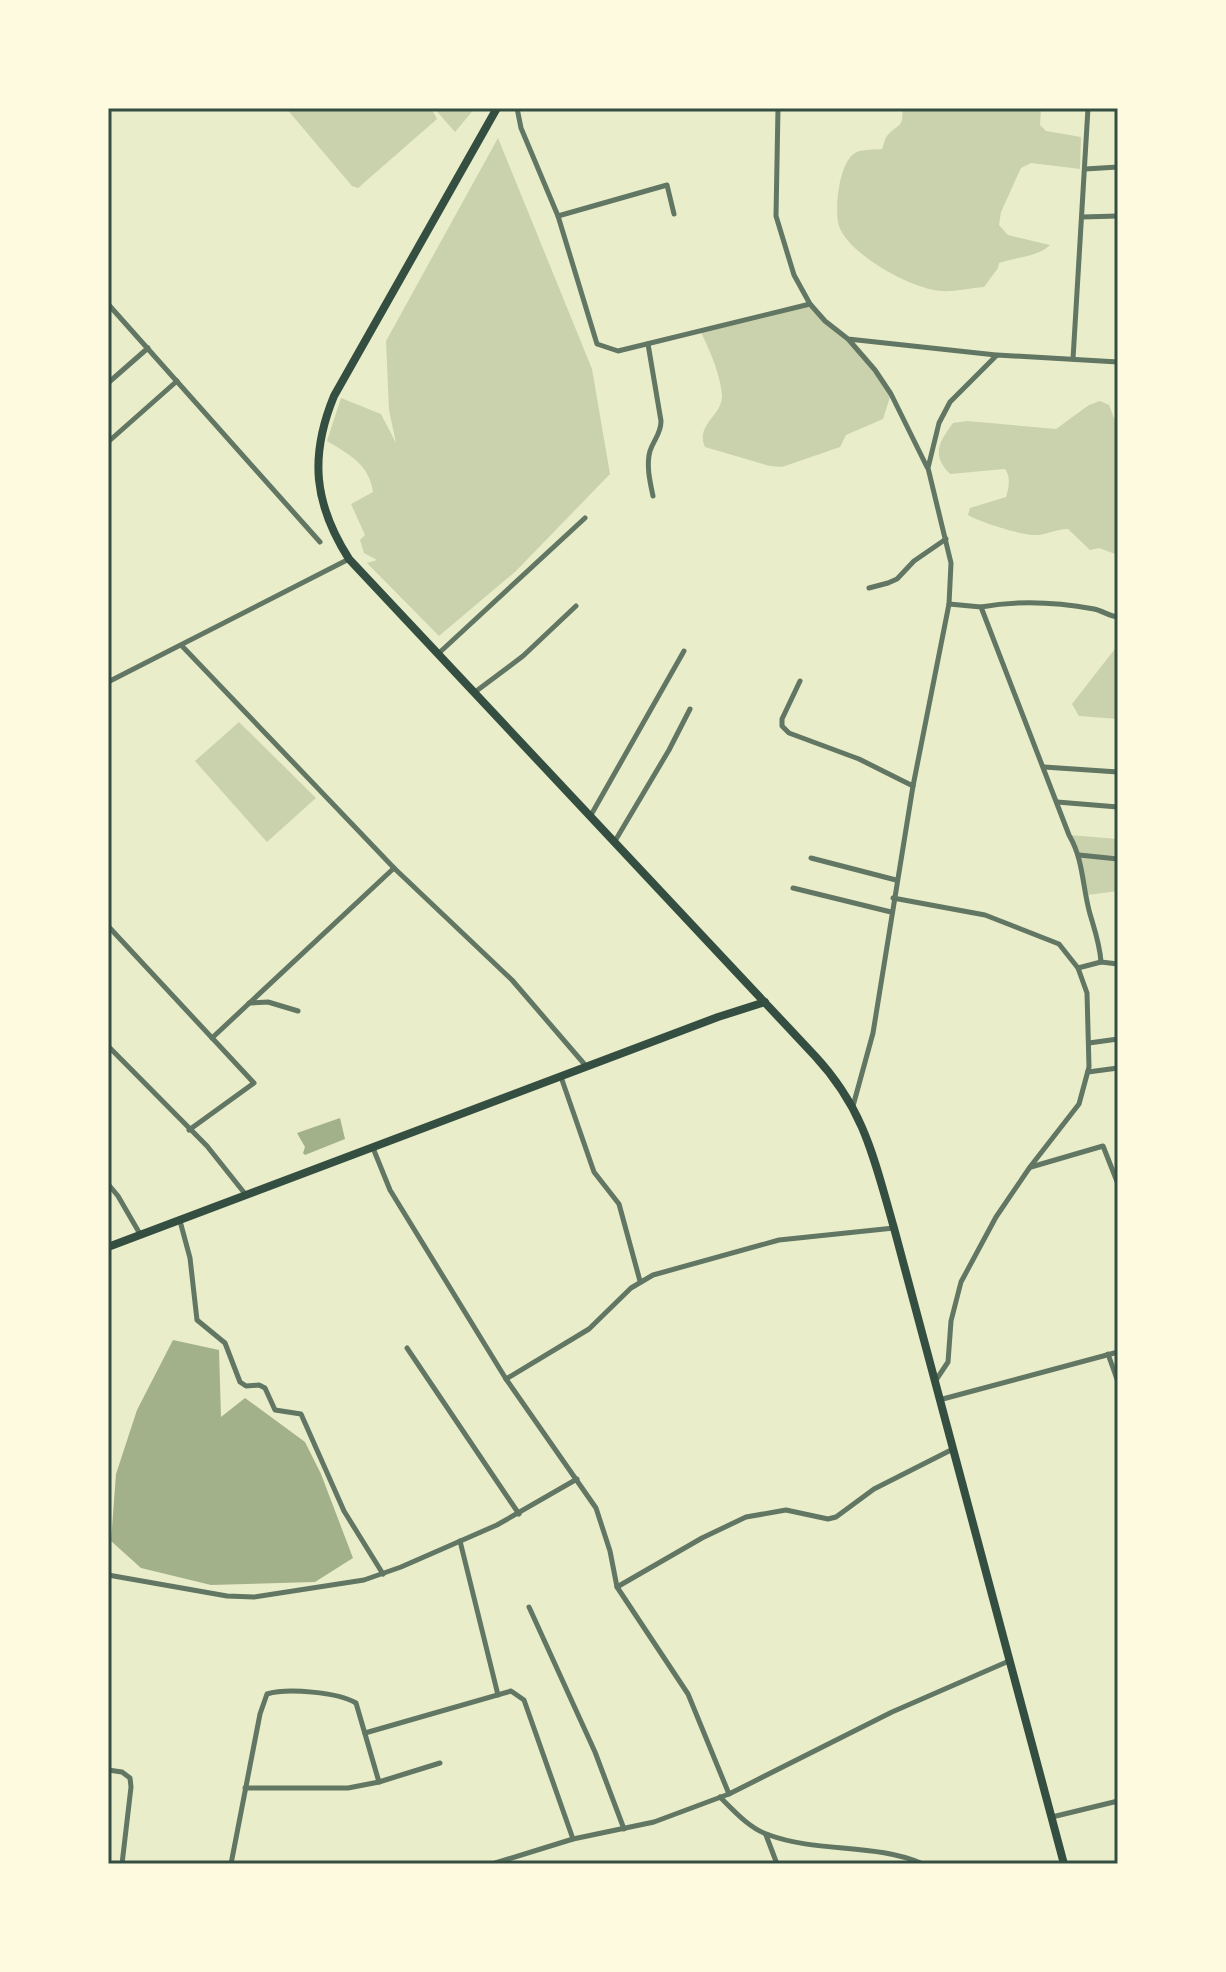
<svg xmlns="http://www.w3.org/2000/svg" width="1226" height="1972" viewBox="0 0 1226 1972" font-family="Mulish,sans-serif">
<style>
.green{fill:#cad2ad}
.water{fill:#a3b18a}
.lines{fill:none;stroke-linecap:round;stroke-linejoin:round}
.minor{stroke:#617663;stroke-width:5}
.primary{stroke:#344e41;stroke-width:8}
.trunk{stroke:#344e41;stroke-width:8}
.neatline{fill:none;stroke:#344e41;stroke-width:3}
</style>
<rect width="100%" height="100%" fill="#e9edc9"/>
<g class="green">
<path d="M286,108h145l6,11 -79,69 -6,-2z"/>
<path d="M434,108h41l-20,24z"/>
<path d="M902,108h139l-1,17 6,6 35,6 -1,32 -49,-6 -10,5 -20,44 -2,13 9,10 42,10c-12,12 -34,12 -51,18l-1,5 -14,19c-14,1 -30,5 -43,4 -29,-2 -92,-36 -102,-65 -5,-16 0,-67 18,-74 7,-3 18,-2 25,-3 2,-4 2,-9 5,-13 11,-13 17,-7 15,-28z"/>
<path d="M498,138l94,231 18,105 -94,97 -77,65 -72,-73 10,-3 -13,-7 -4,-13 5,-5 -14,-31 22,-12c-4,-28 -23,-37 -46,-51l14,-43 40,16 15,29 -7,-33 -3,-69z"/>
<path d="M810,304l15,17 23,18 43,55 -8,25 -37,16 -6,12 -58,20 -12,-1 -65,-19c-10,-22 17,-31 17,-51 -1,-21 -13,-47 -22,-66z"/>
<path d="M1100,401l9,4 5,13 4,2v135l-19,-7 -9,2 -22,-21c-13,0 -21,6 -32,6 -12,1 -57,-13 -68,-20l2,-7 36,-11c3,-9 5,-20 -1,-28l-55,5c-19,-19 -11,-32 3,-51l14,-2 89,8 33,-24z"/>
<path d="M1118,645v74l-39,-3 -7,-12z"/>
<path d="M239,722l77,76 -49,44 -72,-81z"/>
<path d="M1069,835l49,4v52l-31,4 -5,-33z"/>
</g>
<g class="water">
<path d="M340,1118l5,21 -40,16 -2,-2 2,-6 -8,-14z"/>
<path d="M173,1340l46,10 2,67 24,-19 60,44 16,32 32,84 -38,24 -104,3 -70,-17 -30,-27 5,-67 21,-64z"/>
</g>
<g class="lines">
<g class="minor">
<path d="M517,108l4,20 37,88 39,128 21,7 192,-47"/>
<path d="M778,108l-2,108 18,59 16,29 15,17 23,18 148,16"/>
<path d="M1085,169l33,-2"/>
<path d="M558,216l109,-31 7,29"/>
<path d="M1082,217l36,-1"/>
<path d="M108,304l212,238"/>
<path d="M849,340l26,30 16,24 36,73"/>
<path d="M648,344l13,77c0,13 -7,18 -11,30 -4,14 0,31 3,45"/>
<path d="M1073,359l15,-251"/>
<path d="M108,383l40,-35"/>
<path d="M108,442l69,-61"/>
<path d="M869,588l19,-5 9,-4 17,-18 32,-22"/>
<path d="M949,604l32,3 88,228c15,26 13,51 21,79 5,17 10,31 11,48"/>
<path d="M981,607c38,-7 75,-5 113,2 9,2 15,7 24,8"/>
<path d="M182,646l212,222 118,112 74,86"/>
<path d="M439,653l146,-135"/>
<path d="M800,681l-18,38v7l7,7 70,26 54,27"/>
<path d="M108,682l241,-123"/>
<path d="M475,692l48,-36 53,-50"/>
<path d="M1044,767l74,5"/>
<path d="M1057,802l61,5"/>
<path d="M591,815l93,-164"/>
<path d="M615,841l54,-91 21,-41"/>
<path d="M1079,855l39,4"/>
<path d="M811,858l85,22"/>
<path d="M793,888l98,24"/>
<path d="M893,898l92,17 74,29 19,24 9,25 2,74 -10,37 -49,63 -34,50 -35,65 -10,39 -3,41 -12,18"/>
<path d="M108,926l146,157 -65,47"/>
<path d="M1078,968l23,-6 17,2"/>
<path d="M249,1003l19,-1 30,9"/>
<path d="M212,1038l182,-170"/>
<path d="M1089,1043l29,-4"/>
<path d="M108,1046l99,100 39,49"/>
<path d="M1088,1072l30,-4"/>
<path d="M561,1077l33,95 25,32 21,77"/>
<path d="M853,1106l20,-73 40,-247 36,-182 2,-41 -23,-95 11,-45 11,-21 47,-47 121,7"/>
<path d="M373,1148l17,42 116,189 90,129 14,43 7,36 71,107 41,100"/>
<path d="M1031,1167l72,-21 15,38"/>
<path d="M108,1184l10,12 22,38"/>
<path d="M180,1221l10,37 7,62 28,23 15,39 6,4 13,-1 6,3 10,22 26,4 43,97 39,63"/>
<path d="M407,1348l112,166"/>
<path d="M1108,1354l10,28"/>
<path d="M506,1379l83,-50 42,-41 22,-13 126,-35 115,-12"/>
<path d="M939,1400l179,-48"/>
<path d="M460,1541l38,154"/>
<path d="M108,1575l119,21 27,1 110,-17 37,-13 96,-42 80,-46"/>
<path d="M617,1587l85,-49 44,-21 40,-7 42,9 8,-2 38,-28 79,-40"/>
<path d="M529,1607l66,145 29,77"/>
<path d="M365,1733l146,-42 13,9 49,139"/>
<path d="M108,1770l14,2 8,6 1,9 -9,77"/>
<path d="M245,1788h103l31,-6 61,-19"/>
<path d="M720,1797c14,14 30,32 49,38 49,18 107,8 154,29"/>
<path d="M1052,1817l66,-16"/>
<path d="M766,1835l11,29"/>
<path d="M231,1864l29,-150 7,-20c20,-6 71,-2 89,9l23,79"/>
<path d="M492,1864l81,-25 81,-17 75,-28 163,-82 117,-51"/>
</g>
<path class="primary" d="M108,1247l610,-230 47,-15"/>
<path class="trunk" d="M497,108l-163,288c-25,61 -20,108 15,163l466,497c50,54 59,103 79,172l170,636"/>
</g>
<rect width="1226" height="1972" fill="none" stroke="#fefae0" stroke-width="220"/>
<rect x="110" y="110" width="1006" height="1752" class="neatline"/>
</svg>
